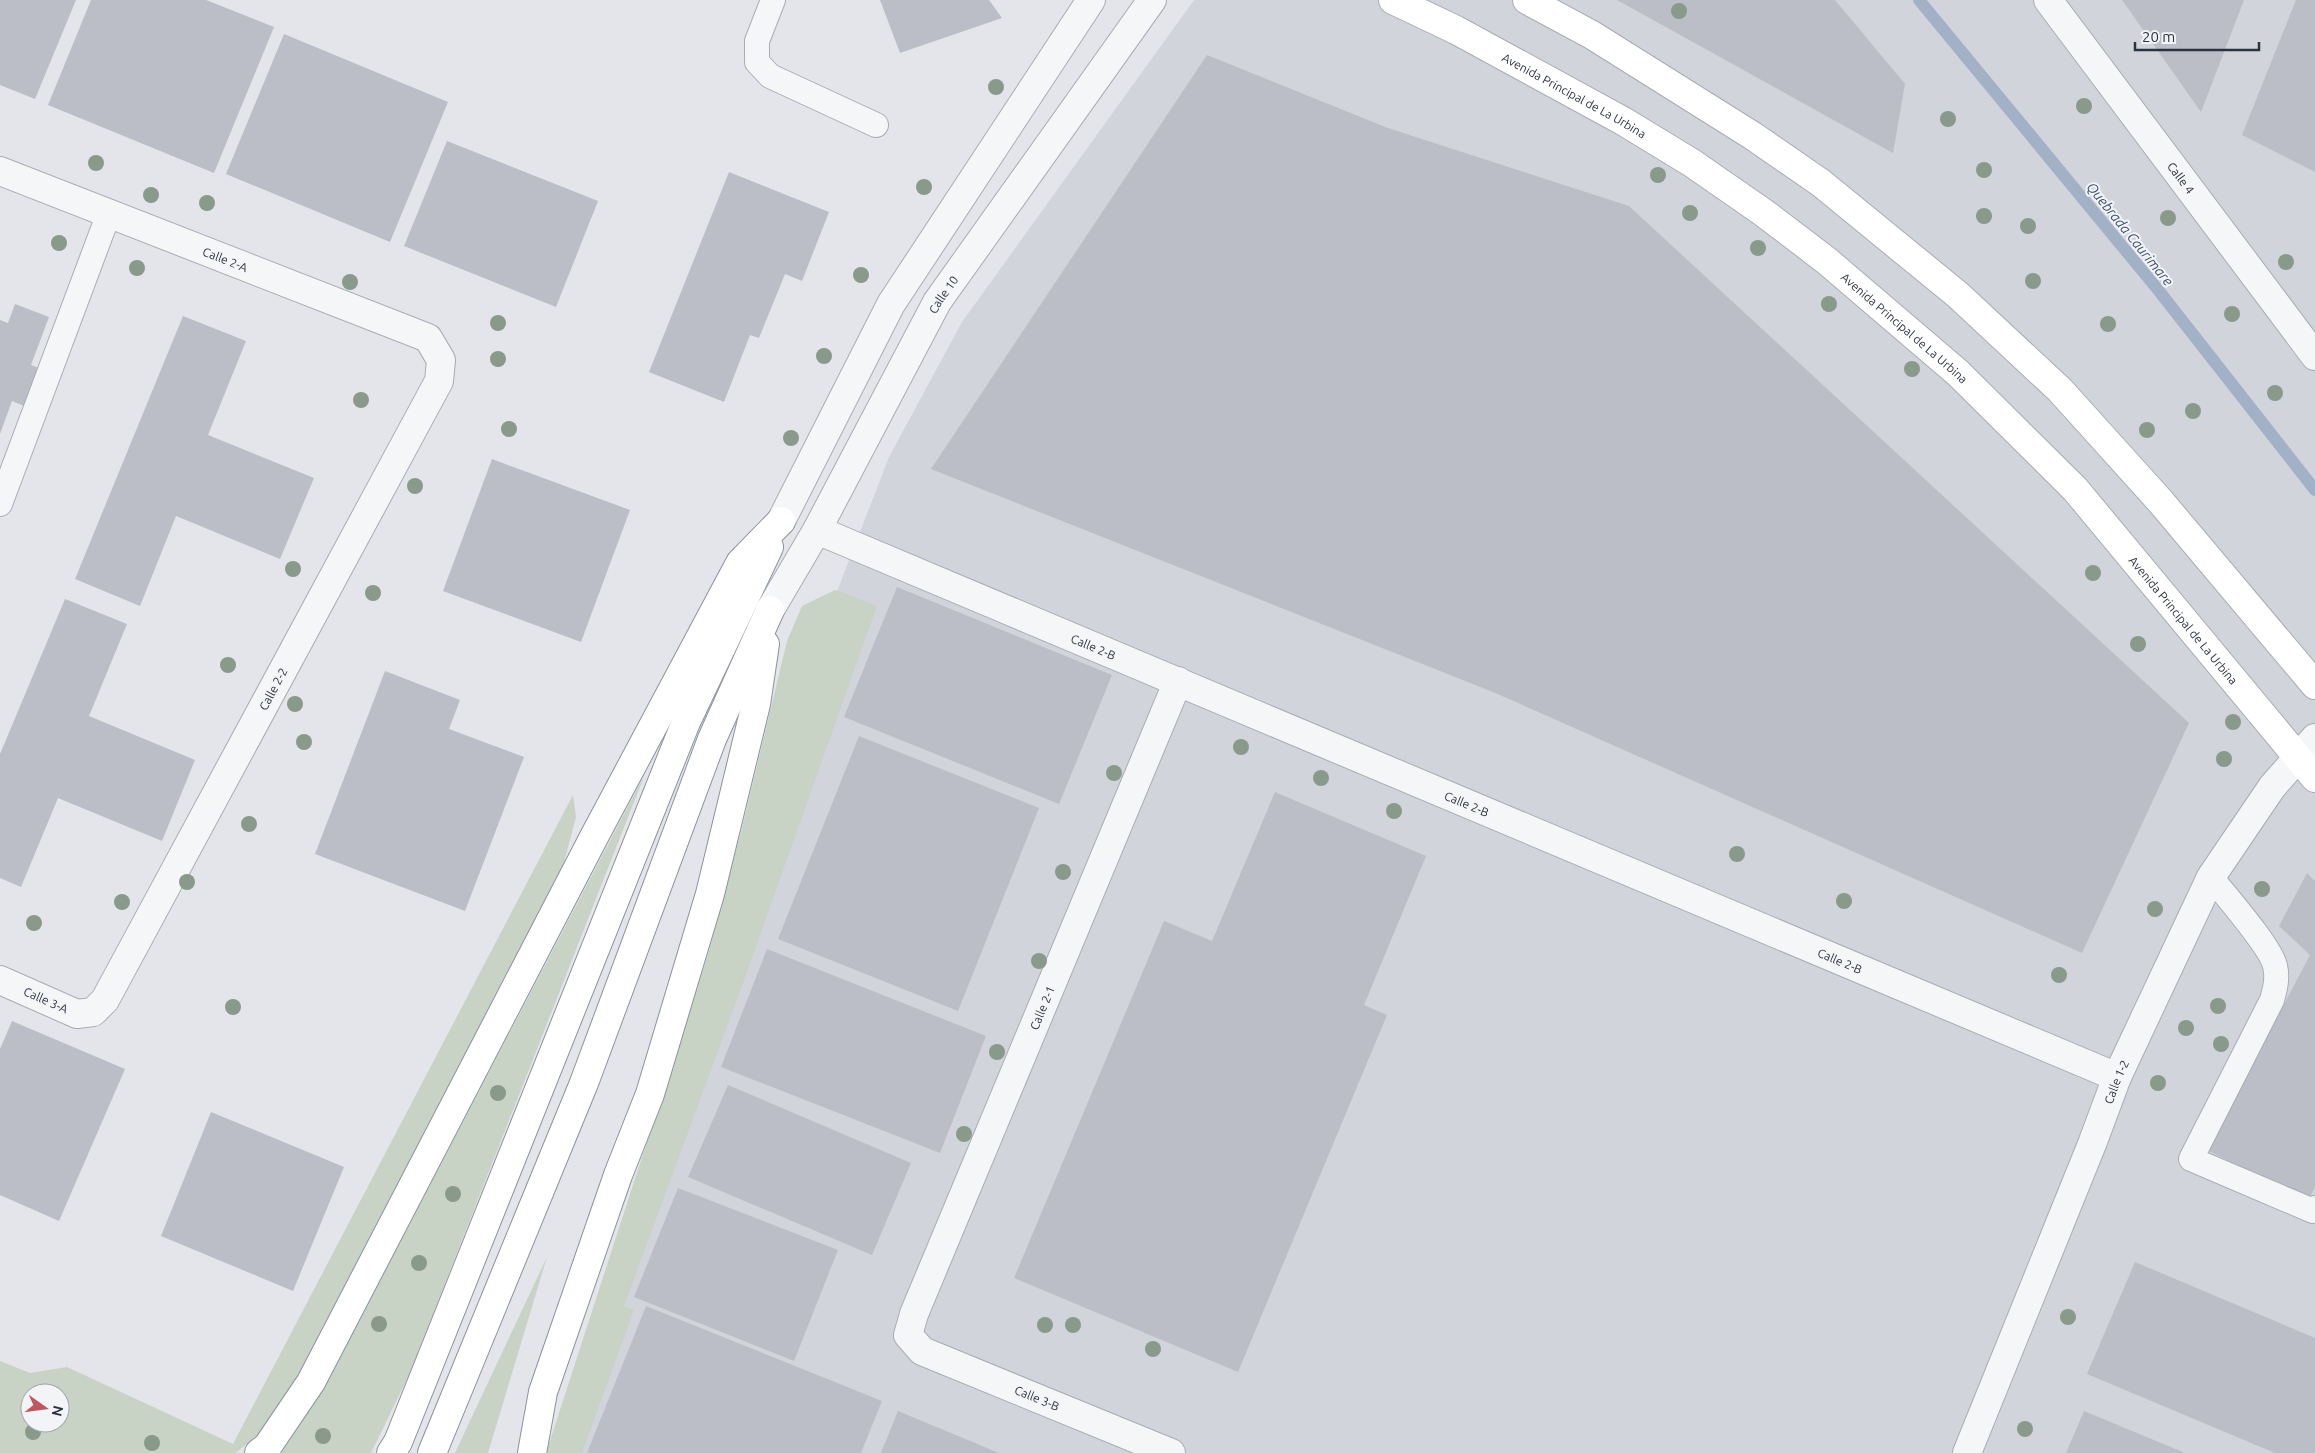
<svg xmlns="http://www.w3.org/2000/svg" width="2315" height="1453" viewBox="0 0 2315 1453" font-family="Ubuntu,sans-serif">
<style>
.built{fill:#d1d4db}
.green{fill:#c8d2c5;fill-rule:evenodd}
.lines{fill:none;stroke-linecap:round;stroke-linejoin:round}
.stream{stroke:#a2b1c5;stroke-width:12}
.building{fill:#bbbec6}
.lane-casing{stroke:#a9acb4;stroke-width:26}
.street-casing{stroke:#a9acb4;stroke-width:30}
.secondary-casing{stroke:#a9acb4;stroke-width:30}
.highway-casing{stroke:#8c929f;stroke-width:30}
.lane{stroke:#f5f6f8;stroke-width:24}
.street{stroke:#f5f6f8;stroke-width:28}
.secondary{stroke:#fff;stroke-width:28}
.highway{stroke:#fff;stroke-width:28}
.tree{fill:#89998a}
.labels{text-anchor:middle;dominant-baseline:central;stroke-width:4;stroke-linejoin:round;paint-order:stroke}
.street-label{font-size:12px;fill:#2d3240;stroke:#f3f4f7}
.water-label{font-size:14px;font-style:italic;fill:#3b4f6f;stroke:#f3f4f7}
</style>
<rect width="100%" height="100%" fill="#e3e5ea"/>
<path class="built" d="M1194,0h1121v1453h-1750l259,-828 65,-168 73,-135z"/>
<g class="green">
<path d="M835,590l42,16 -134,377 -119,323 10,4 -52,143h-36l163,-502 33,-123 45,-187 15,-35z"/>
<path d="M645,774l-236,601 -38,78h-90l43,-65z"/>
<path d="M573,795l3,22 -13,49 -260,508 -41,59 -27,20h-235v-92l30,12 37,-6 166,77zM30,1393h30v30h-30z"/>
<path d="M547,1257l-59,196h-33z"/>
</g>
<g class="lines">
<path class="stream" d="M1919,0l240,291 156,199"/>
</g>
<g class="building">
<path d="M0,0h76l-41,99 -35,-14z"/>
<path d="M91,0h115l68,27 -60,146 -166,-68z"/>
<path d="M880,0h109l13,18 -102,35z"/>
<path d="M1617,0h218l70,84 -12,69z"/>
<path d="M2122,0h122l-43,112z"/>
<path d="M2296,0h19v172l-73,-37z"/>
<path d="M284,34l164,68 -58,140 -164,-68z"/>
<path d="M1207,55l181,73 241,78 560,517 -107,230 -589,-261 -562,-223z"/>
<path d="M447,141l151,60 -42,106 -152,-61z"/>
<path d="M729,172l100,40 -27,69 -17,-7 -26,64 -9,-3 -26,67 -75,-30z"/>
<path d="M15,304l34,13 -18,48 13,5 -15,38 -17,-7 -12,33v-114l8,3z"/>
<path d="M183,316l63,25 -38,94 106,43 -34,81 -104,-43 -36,90 -65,-27z"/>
<path d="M492,459l138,51 -49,132 -138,-51z"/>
<path d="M897,587l215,88 -53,129 -215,-87z"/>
<path d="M65,599l62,25 -38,92 106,44 -33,81 -104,-43 -37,89 -21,-9v-124z"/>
<path d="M385,671l75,29 -11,29 75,28 -59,154 -150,-57z"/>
<path d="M859,736l180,72 -81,203 -180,-72z"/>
<path d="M1275,792l151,64 -62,149 23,10 -149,357 -224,-94 150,-357 48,20z"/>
<path d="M2307,873l8,8v306l-7,14 -101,-51 103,-195 -31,-29z"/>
<path d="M767,949l219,87 -46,117 -219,-86z"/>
<path d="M12,1021l113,48 -66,152 -59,-26v-146z"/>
<path d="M728,1085l183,78 -39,92 -184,-78z"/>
<path d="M211,1112l133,55 -51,124 -132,-55z"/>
<path d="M678,1188l160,62 -44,111 -160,-64z"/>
<path d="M2135,1262l180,76v115h-40l-188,-79z"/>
<path d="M646,1306l236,95 -21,52h-274z"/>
<path d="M898,1411l101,42h-118z"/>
<path d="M2084,1411l101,42h-119z"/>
</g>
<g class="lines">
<defs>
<g id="lane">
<path d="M773,0l-16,41v21l13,14 106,49"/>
<path d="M0,504l109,-291"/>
<path d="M2211,877c14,18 60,70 64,89 3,12 0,23 -3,34l-81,159 122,52 2,-3"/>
</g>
<g id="street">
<path id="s1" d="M2048,0l267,356"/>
<path id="s2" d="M0,171l428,167 13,22 -2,21 -334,619 -12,12 -16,2 -77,-34"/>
<path d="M781,521l110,-217 200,-304"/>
<path id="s3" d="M817,530l1300,547"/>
<path id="s4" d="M770,610l47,-80 120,-228 215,-302"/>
<path id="s5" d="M1171,1453l-249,-102 -14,-16 6,-21 264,-633"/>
<path id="s6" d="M1967,1453l125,-309 25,-67 94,-200 61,-90 43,-49"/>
</g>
<g id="secondary">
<path id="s7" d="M1393,0l63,30 167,91 69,42 72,50 63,48 131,112 117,116 240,289"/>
<path d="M1527,0l65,35 161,101 68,47 137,112 102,95 101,112 154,183"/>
</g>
<g id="highway">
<path d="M259,1453l8,-6 44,-65 284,-547 145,-272 41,-42"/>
<path d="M391,1453l7,-11 288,-720 83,-175"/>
<path d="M432,1453l152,-370 128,-344 58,-129"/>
<path d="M532,1453l11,-61 75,-217 32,-81 60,-200 46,-190 9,-60"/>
</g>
</defs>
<use href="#lane" class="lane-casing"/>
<use href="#street" class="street-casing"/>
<use href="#secondary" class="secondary-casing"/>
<use href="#highway" class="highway-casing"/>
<use href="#lane" class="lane"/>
<use href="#street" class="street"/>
<use href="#secondary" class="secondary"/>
<use href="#highway" class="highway"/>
</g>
<g class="tree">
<circle cx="1679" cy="11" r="8"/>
<circle cx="996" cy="87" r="8"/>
<circle cx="2084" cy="106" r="8"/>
<circle cx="1948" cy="119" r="8"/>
<circle cx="96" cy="163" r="8"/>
<circle cx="1984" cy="170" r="8"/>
<circle cx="1658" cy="175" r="8"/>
<circle cx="924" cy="187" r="8"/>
<circle cx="151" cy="195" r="8"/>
<circle cx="207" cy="203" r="8"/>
<circle cx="1690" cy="213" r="8"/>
<circle cx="1984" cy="216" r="8"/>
<circle cx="2168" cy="218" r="8"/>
<circle cx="2028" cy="226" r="8"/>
<circle cx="59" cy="243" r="8"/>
<circle cx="1758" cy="248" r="8"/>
<circle cx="2286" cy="262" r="8"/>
<circle cx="137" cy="268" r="8"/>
<circle cx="861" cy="275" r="8"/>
<circle cx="2033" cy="281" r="8"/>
<circle cx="350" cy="282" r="8"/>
<circle cx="1829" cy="304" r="8"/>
<circle cx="2232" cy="314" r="8"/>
<circle cx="498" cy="323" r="8"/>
<circle cx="2108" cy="324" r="8"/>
<circle cx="824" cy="356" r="8"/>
<circle cx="498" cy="359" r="8"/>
<circle cx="1912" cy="369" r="8"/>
<circle cx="2275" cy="393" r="8"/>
<circle cx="361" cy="400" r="8"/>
<circle cx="2193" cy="411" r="8"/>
<circle cx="509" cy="429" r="8"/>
<circle cx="2147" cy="430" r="8"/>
<circle cx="791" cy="438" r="8"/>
<circle cx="415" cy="486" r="8"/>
<circle cx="293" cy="569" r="8"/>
<circle cx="2093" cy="573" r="8"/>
<circle cx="373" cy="593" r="8"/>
<circle cx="2138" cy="644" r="8"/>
<circle cx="228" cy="665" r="8"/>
<circle cx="295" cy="704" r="8"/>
<circle cx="2233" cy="722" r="8"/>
<circle cx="304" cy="742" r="8"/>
<circle cx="1241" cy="747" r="8"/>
<circle cx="2224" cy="759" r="8"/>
<circle cx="1114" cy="773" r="8"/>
<circle cx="1321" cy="778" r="8"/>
<circle cx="1394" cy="811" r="8"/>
<circle cx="249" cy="824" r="8"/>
<circle cx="1737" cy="854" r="8"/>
<circle cx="1063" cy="872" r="8"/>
<circle cx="187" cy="882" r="8"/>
<circle cx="2262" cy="889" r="8"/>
<circle cx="1844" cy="901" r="8"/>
<circle cx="122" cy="902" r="8"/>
<circle cx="2155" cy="909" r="8"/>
<circle cx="34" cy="923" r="8"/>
<circle cx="1039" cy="961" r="8"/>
<circle cx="2059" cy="975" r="8"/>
<circle cx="2218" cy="1006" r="8"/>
<circle cx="233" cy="1007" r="8"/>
<circle cx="2186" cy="1028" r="8"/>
<circle cx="2221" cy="1044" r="8"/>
<circle cx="997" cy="1052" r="8"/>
<circle cx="2158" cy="1083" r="8"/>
<circle cx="498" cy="1093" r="8"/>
<circle cx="964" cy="1134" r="8"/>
<circle cx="453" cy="1194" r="8"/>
<circle cx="419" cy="1263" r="8"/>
<circle cx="2068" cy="1317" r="8"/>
<circle cx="379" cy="1324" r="8"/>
<circle cx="1045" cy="1325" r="8"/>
<circle cx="1073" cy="1325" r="8"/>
<circle cx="1153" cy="1349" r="8"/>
<circle cx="2025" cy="1429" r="8"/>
<circle cx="33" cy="1432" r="8"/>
<circle cx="323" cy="1436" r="8"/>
<circle cx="152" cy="1443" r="8"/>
</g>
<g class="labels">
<g class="street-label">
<text stroke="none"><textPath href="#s7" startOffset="205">Avenida Principal de La Urbina</textPath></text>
<text stroke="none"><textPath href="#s1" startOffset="222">Calle 4</textPath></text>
<text stroke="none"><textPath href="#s2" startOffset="242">Calle 2-A</textPath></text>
<text stroke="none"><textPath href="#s4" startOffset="360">Calle 10</textPath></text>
<text stroke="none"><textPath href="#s7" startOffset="610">Avenida Principal de La Urbina</textPath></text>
<text stroke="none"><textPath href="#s7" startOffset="1015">Avenida Principal de La Urbina</textPath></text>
<text stroke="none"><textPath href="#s3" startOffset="300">Calle 2-B</textPath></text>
<text transform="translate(273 689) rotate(-62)">Calle 2-2</text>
<text stroke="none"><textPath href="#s3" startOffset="705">Calle 2-B</textPath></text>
<text stroke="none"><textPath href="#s3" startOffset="1110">Calle 2-B</textPath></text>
<text transform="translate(46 1000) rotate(24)">Calle 3-A</text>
<text stroke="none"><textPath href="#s5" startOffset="644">Calle 2-1</textPath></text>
<text stroke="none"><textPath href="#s6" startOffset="400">Calle 1-2</textPath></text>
<text transform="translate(1037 1398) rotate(22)">Calle 3-B</text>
</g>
<g class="water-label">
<text transform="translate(2130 234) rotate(51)">Quebrada Caurimare</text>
</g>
</g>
<g transform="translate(45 1408) rotate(104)"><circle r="24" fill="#f3f4f7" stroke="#a4a6ae"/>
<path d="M0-4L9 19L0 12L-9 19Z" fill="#c0575f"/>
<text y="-8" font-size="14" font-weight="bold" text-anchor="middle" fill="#2d3240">N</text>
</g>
<path d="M2135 42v8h124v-8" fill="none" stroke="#2d3240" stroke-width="2.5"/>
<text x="2142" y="42" font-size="15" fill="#2d3240" stroke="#f3f4f7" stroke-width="4" paint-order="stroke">20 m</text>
</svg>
